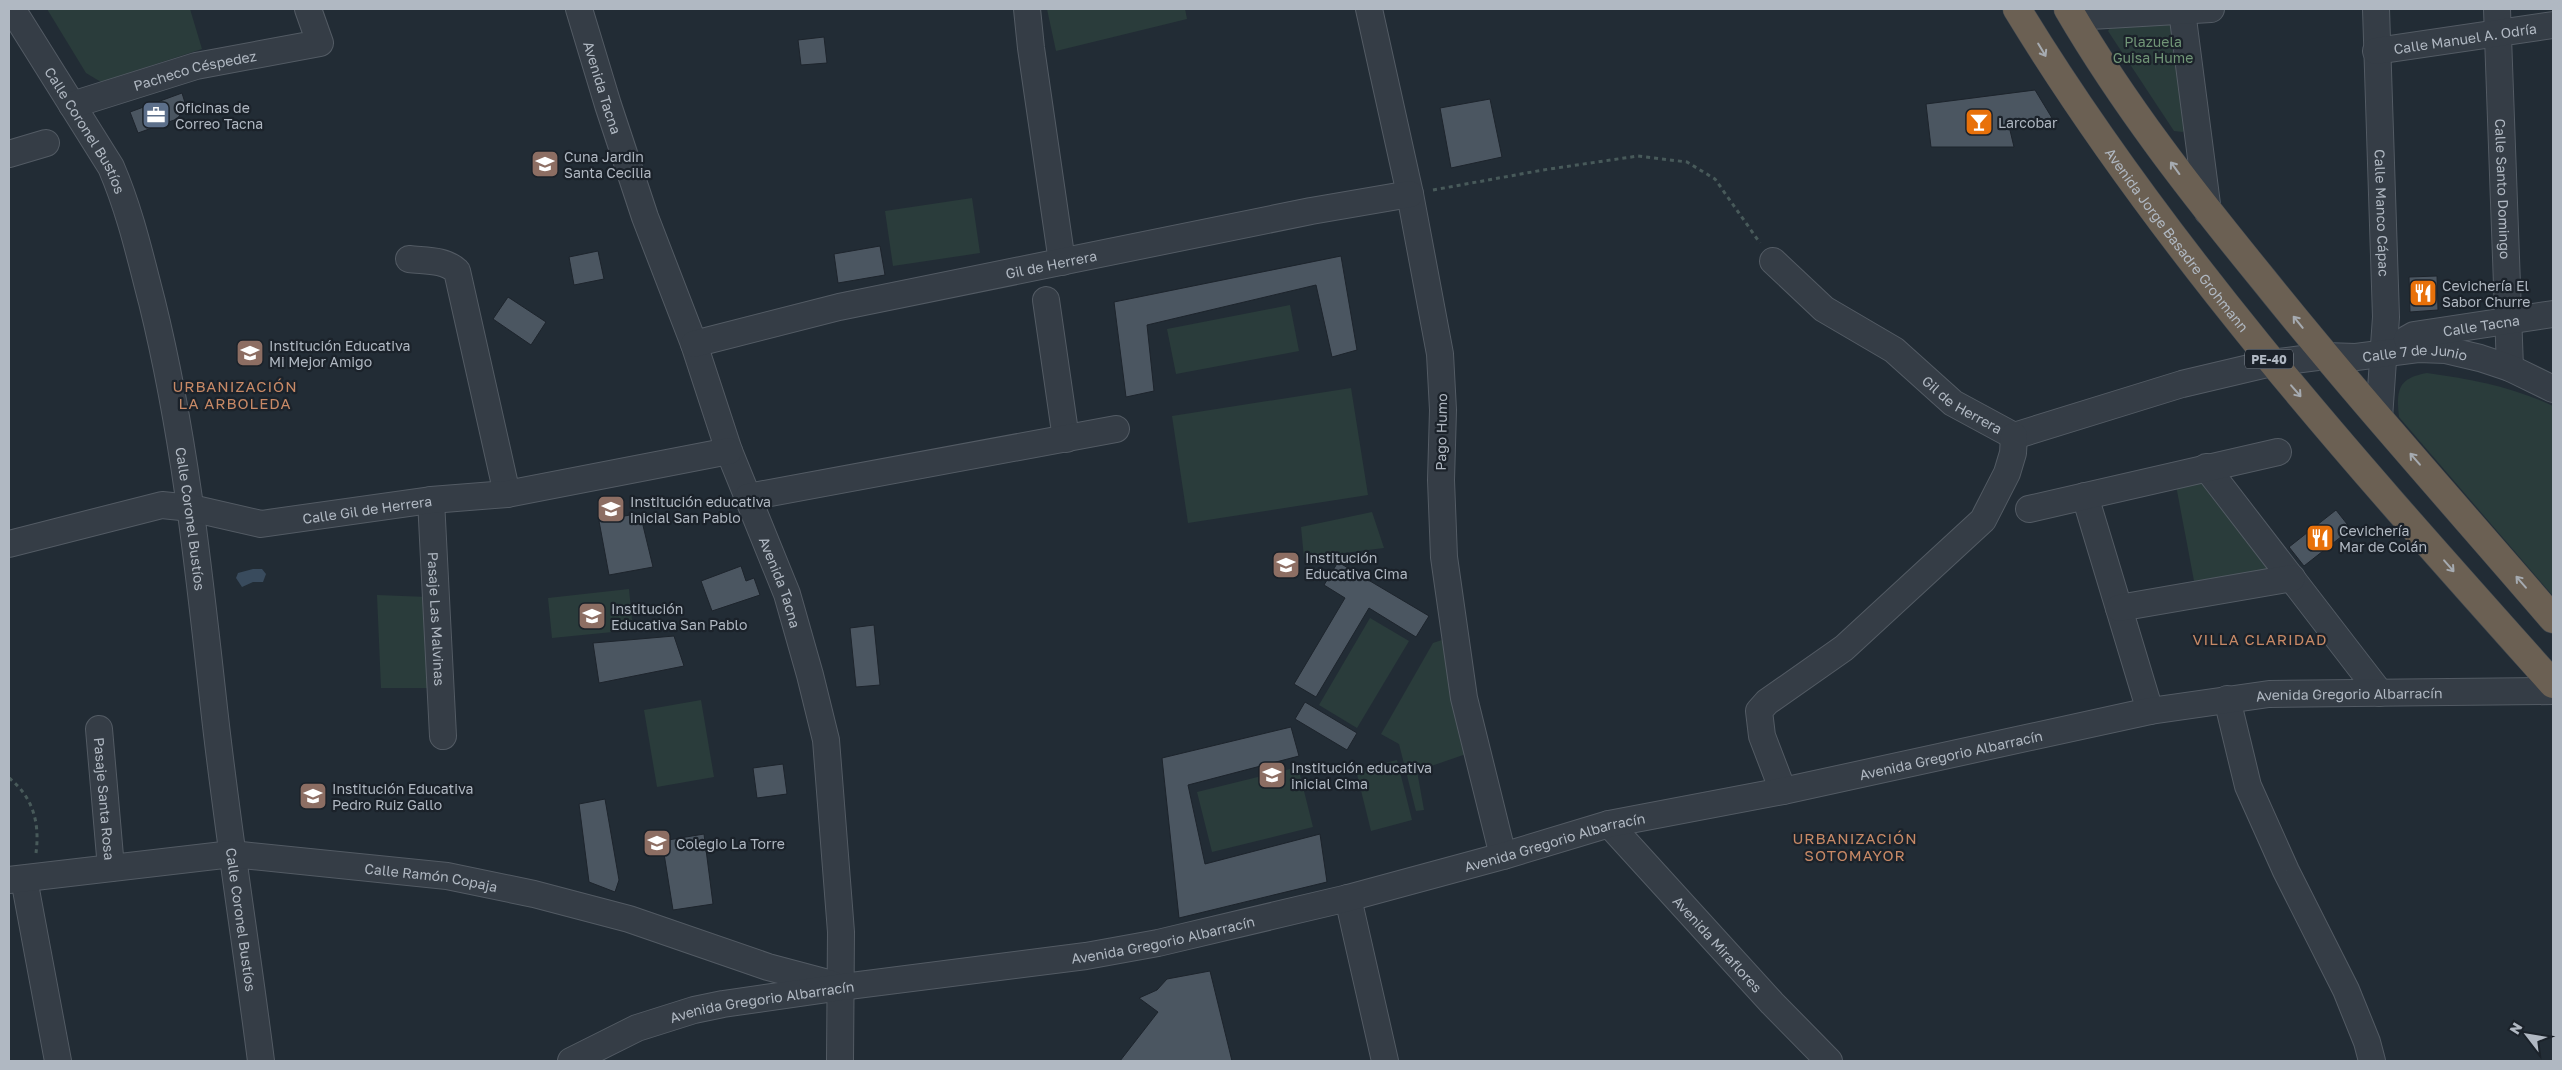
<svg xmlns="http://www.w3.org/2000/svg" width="2562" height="1070" viewBox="0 0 2562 1070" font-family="'Golos Text',sans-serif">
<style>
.green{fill:#2a3c3b}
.water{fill:#394b5d}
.building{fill:#4b5661;stroke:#1d242c}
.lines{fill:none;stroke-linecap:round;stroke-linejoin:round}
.minor-casing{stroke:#535b64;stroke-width:28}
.highway-casing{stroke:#404850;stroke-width:29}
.path{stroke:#485a5a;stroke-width:3;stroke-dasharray:4 4;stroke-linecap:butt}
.minor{stroke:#353d46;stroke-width:26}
.highway{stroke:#6b6053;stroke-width:28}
.oneway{stroke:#a6abb1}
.labels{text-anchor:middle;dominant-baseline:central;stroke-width:4.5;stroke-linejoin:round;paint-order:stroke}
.shield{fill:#1b222a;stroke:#838b94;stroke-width:1}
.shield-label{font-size:12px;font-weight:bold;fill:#b0b8c2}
.street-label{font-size:14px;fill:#b0b8c2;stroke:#1b222a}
.park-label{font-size:14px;fill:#719677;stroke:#1b222a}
.poi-label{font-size:14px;fill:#b0b8c2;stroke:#1b222a;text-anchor:start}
.neighbourhood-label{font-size:15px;letter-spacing:1px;fill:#c78966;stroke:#1b222a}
</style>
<rect width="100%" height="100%" fill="#222c35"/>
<g class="green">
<path d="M47,9h143l12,40 -101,33 -15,-9z"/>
<path d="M1047,9h138l2,10 -131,32z"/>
<path d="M2171,20l19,104 -7,8 -9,-1 -66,-100 4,-6z"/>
<path d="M972,198l8,55 -87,13 -8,-55z"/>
<path d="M1290,305l9,46 -123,23 -9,-45z"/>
<path d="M2427,373c44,6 86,14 126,33v190l-154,-179c-3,-27 -1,-39 28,-44z"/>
<path d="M1351,388l17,107 -180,28 -16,-107z"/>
<path d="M2204,474l75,94 -85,13 -19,-101z"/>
<path d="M1372,512l12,36 -80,10 -3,-31z"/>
<path d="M629,589l4,41 -81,8 -4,-40z"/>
<path d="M377,595l51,2 4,91h-51z"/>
<path d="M1370,618l39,23 -52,87 -38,-23z"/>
<path d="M1442,640l7,45 17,69 -49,17 7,39 -8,1 -17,-67 -18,-10 52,-91z"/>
<path d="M701,700l13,77 -57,10 -13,-77z"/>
<path d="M1397,760l15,60 -41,11 -15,-61z"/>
<path d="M1298,767l15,60 -101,25 -15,-60z"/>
</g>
<path class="water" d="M253,569h9l4,5 -3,8h-10l-11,5 -6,-9 2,-5z"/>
<g class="building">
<path d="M824,37l3,26 -26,2 -3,-25z"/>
<path d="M2035,90l17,28 -43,8 5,21h-83l-5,-43z"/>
<path d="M182,93l4,13 -9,13 -39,14 -8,-21z"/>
<path d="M1490,99l12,58 -51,11 -11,-60z"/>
<path d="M880,246l5,29 -47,8 -4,-29z"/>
<path d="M598,251l6,28 -30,6 -5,-28z"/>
<path d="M1341,256l16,94 -25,7 -16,-72 -169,40 7,66 -28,6 -12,-95z"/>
<path d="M2437,276l1,34 -28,2 -1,-35z"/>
<path d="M508,297l38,25 -15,23 -38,-26z"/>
<path d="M2336,510l15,19 -47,37 -15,-19z"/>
<path d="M640,513l13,54 -44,8 -10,-54z"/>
<path d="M1338,562l91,54 -13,21 -47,-29 -53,89 -22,-13 51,-86 -21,-13z"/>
<path d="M741,566l5,15 8,-3 6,17 -48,16 -11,-30z"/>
<path d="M874,625l6,60 -24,2 -6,-59z"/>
<path d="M674,636l10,30 -85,17 -6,-40z"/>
<path d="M1305,702l52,31 -10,17 -52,-31z"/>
<path d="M1291,727l8,29 -111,29 17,79 115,-30 7,48 -148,36 -17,-160z"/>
<path d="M783,764l4,30 -30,4 -4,-30z"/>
<path d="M605,799l14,81 -4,12 -26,-10 -10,-78z"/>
<path d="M704,834l9,70 -40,6 -11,-69z"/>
<path d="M1210,971l22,90h-112l38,-49 -19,-14 18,-8 10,-11z"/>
</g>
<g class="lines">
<defs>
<g id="minor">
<path id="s1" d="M12,9l99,158c19,44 29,89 41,135 33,134 47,270 62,406 13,118 32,235 47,353"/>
<path id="s2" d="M579,9l29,96 37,112 49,127 35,107 58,143 23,81 16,65 15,192 -1,129"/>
<path d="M1027,9l4,39 31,214"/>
<path d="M1369,9l41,185 30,160 3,56 -2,70 3,77 20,141 39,158"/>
<path id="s3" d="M2376,9l10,308 -7,101"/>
<path id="s4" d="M2497,9l13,359"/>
<path d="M2182,11l26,201"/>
<path d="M2073,17l138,-8"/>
<path id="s5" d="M2376,51l177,-26"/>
<path id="s6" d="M72,105l124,-39 124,-23 -12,-34"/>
<path d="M9,154l37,-11"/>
<path d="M409,259c16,2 35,0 48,12l50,223"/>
<path id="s7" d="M1773,261l51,48 70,41 59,53 61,33 168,-52 89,-21 54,-7 31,1 62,-8 28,1 34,8 30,10 43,21"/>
<path d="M1046,300l20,139"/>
<path id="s8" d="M2407,339l7,-4 139,-21"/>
<path id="s9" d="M694,344l145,-37 472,-96 99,-17"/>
<path d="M2206,467l174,226"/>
<path d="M2085,496l65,215"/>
<path d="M748,497l368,-68"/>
<path id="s10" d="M431,500l12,236"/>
<path d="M2029,509l249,-57"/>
<path id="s11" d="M9,544l153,-39 29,3 70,16 170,-24 76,-6 222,-43"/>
<path d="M2119,608l173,-30"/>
<path d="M2227,699l21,87 38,85 60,119 21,52 5,19"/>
<path id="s12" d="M99,729l12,139"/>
<path d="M1783,791l-21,-55 -3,-25 8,-9 77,-54 139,-128 24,-47 6,-20 1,-17"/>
<path id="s13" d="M1609,824l163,179 57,58"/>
<path d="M24,879l34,182"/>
<path id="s14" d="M9,880l223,-26 215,22 87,18 95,25 139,48 64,17"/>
<path d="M1348,898l37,163"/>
<path id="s15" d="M571,1061l66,-33 57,-18 29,-6 119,-17 244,-31 72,-13 190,-45 155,-42 106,-32 174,-33 367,-80 119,-17 284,-3"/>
</g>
<g id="highway">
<path id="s16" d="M2017,9c150,246 345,461 536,675"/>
<path d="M2068,9c56,96 124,183 195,270 93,116 193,227 290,340"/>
</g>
</defs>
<use href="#minor" class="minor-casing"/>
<use href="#highway" class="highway-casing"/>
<g class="path">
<path d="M1433,190l110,-20 95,-14 49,6 28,17 45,64"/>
<path d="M9,778c24,19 31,45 27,75"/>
</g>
<use href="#minor" class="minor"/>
<use href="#highway" class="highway"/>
</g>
<defs><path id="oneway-shaft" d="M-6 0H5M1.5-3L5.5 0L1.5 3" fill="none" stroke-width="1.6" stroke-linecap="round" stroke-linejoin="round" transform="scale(1.25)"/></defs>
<g class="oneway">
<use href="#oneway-shaft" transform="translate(2042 50) rotate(59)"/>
<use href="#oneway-shaft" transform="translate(2175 168) rotate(-126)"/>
<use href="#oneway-shaft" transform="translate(2298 322) rotate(-129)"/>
<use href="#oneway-shaft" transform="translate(2296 391) rotate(49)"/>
<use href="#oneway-shaft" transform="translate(2415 459) rotate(-131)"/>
<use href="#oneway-shaft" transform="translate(2449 566) rotate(49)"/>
<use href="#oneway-shaft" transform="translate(2521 582) rotate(-131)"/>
</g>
<defs>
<symbol id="office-square" viewBox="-11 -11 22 22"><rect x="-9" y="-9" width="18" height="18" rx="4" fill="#5c6f8a" stroke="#1b222a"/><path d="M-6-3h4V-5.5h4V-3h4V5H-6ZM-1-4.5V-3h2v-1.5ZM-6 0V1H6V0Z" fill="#fff"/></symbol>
<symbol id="bar-square" viewBox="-11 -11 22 22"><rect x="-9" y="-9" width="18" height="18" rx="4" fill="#e8710a" stroke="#1b222a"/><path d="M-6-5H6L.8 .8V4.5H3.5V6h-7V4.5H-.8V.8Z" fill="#fff"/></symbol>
<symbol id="school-square" viewBox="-11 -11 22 22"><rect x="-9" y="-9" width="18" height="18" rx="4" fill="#8d6e63" stroke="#1b222a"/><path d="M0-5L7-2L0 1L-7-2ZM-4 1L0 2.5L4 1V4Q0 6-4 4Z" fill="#fff"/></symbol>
<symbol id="restaurant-square" viewBox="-11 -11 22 22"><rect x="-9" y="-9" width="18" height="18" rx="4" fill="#e8710a" stroke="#1b222a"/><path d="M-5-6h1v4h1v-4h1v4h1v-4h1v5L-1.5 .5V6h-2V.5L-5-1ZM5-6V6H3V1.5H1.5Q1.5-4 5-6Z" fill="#fff"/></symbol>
</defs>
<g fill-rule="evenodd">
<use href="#office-square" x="140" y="99" width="32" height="32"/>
<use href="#bar-square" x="1963" y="106" width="32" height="32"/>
<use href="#school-square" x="529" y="148" width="32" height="32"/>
<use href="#restaurant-square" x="2407" y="277" width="32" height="32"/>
<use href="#school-square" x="234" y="337" width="32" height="32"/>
<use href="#school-square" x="595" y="493" width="32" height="32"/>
<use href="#restaurant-square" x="2304" y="522" width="32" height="32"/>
<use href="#school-square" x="1270" y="549" width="32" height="32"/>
<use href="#school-square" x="576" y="600" width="32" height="32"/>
<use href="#school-square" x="1256" y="759" width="32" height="32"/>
<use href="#school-square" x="297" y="780" width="32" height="32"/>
<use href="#school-square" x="641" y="827" width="32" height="32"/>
</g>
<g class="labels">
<rect class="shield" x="2245" y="349.5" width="48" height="19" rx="4"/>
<g class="shield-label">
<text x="2269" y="359">PE-40</text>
</g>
<g class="street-label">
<text stroke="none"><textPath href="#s5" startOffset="90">Calle Manuel A. Odría</textPath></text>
<text stroke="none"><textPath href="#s6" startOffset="128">Pacheco Céspedez</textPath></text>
<text stroke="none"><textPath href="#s2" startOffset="82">Avenida Tacna</textPath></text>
<text stroke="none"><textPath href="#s1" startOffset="142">Calle Coronel Bustíos</textPath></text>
<text stroke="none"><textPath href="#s4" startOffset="180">Calle Santo Domingo</textPath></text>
<text stroke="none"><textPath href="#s3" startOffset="204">Calle Manco Cápac</textPath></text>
<text stroke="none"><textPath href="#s16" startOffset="281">Avenida Jorge Basadre Grohmann</textPath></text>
<text stroke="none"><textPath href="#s9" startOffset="366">Gil de Herrera</textPath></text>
<text stroke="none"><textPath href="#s8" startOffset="76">Calle Tacna</textPath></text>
<text stroke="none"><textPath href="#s7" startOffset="712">Calle 7 de Junio</textPath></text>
<text stroke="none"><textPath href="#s7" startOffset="239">Gil de Herrera</textPath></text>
<text transform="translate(1441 432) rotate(-89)">Pago Humo</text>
<text stroke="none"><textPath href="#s11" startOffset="366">Calle Gil de Herrera</textPath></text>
<text stroke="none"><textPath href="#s1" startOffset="548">Calle Coronel Bustíos</textPath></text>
<text stroke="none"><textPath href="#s2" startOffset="608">Avenida Tacna</textPath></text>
<text stroke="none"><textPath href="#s10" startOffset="119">Pasaje Las Malvinas</textPath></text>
<text stroke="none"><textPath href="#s15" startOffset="1822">Avenida Gregorio Albarracín</textPath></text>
<text stroke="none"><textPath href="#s15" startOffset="1418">Avenida Gregorio Albarracín</textPath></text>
<text stroke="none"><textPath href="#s12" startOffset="70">Pasaje Santa Rosa</textPath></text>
<text stroke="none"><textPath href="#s15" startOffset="1012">Avenida Gregorio Albarracín</textPath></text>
<text stroke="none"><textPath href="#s14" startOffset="425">Calle Ramón Copaja</textPath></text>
<text stroke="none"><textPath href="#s1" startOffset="952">Calle Coronel Bustíos</textPath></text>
<text stroke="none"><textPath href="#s15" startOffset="608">Avenida Gregorio Albarracín</textPath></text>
<text stroke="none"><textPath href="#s13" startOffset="162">Avenida Miraflores</textPath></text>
<text stroke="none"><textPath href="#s15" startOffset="202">Avenida Gregorio Albarracín</textPath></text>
</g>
<g class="park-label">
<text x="2153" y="41">Plazuela<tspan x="2153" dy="16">Guisa Hume</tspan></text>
</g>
<g class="poi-label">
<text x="175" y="107">Oficinas de<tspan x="175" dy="16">Correo Tacna</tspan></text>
<text x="1998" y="122">Larcobar</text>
<text x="564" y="156">Cuna Jardin<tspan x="564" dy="16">Santa Cecilia</tspan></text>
<text x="2442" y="285">Cevichería El<tspan x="2442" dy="16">Sabor Churre</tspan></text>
<text x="269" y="345">Institución Educativa<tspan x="269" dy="16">Mi Mejor Amigo</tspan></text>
<text x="630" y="501">Institución educativa<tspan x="630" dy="16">inicial San Pablo</tspan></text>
<text x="2339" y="530">Cevichería<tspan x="2339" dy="16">Mar de Colán</tspan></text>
<text x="1305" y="557">Institución<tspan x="1305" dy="16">Educativa Cima</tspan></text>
<text x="611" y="608">Institución<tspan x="611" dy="16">Educativa San Pablo</tspan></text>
<text x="1291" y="767">Institución educativa<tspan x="1291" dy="16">inicial Cima</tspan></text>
<text x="332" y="788">Institución Educativa<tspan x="332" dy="16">Pedro Ruiz Gallo</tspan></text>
<text x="676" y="843">Colegio La Torre</text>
</g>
<g class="neighbourhood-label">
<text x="235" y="386">URBANIZACIÓN<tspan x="235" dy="17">LA ARBOLEDA</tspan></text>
<text x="2260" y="639">VILLA CLARIDAD</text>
<text x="1855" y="838">URBANIZACIÓN<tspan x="1855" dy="17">SOTOMAYOR</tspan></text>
</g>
</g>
<rect width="2562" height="1070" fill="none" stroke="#b0b8c2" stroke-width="20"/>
<g transform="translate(2527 1035) rotate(301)" stroke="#1b222a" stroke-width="4" paint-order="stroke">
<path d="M0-4L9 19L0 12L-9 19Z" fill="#b0b8c2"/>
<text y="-8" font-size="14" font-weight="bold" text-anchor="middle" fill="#b0b8c2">N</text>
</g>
</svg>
